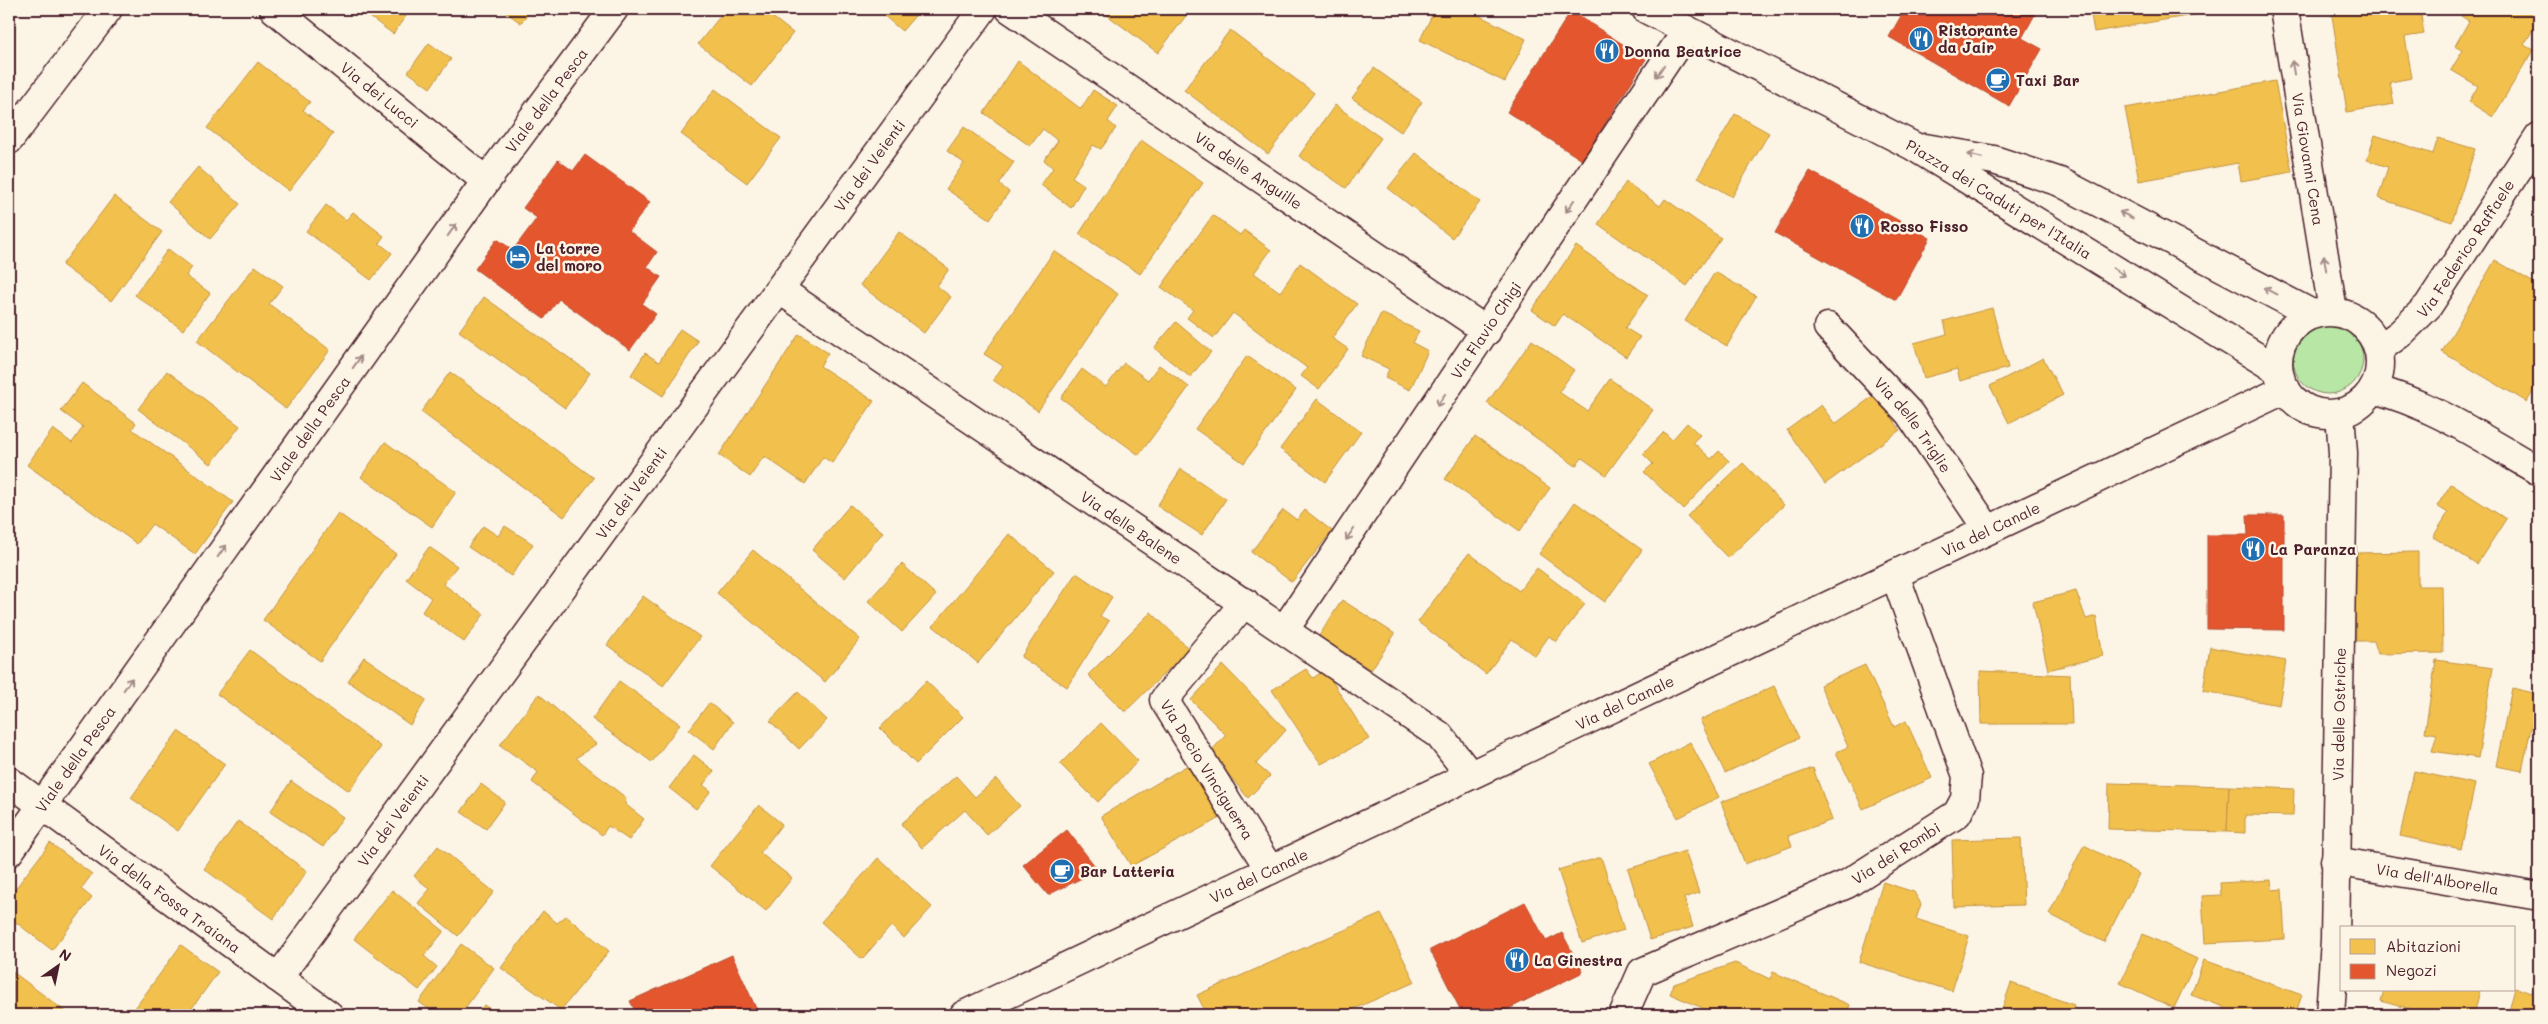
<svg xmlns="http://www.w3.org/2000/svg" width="2548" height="1024" viewBox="0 0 2548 1024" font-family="Mali,sans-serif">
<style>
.green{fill:#b8e6a4;stroke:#818268}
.homes{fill:#f2c14e;stroke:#c09044}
.shops{fill:#e4572e;stroke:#b6462d}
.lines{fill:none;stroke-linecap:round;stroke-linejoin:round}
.minor-casing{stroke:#4a1f2b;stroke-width:31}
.minor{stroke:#fcf5e5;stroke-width:28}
.oneway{stroke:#a38a88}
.labels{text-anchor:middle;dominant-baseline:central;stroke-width:5;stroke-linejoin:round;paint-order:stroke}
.poi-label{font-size:15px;font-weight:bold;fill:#4a1f2b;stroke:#fcf5e5;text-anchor:start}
.street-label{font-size:15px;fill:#4a1f2b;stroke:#fcf5e5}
</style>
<rect width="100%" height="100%" fill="#fcf5e5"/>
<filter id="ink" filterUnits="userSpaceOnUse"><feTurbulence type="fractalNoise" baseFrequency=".02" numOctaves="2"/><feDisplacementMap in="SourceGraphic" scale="10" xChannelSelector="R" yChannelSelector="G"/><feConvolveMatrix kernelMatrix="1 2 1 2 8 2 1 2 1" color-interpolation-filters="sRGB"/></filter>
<g filter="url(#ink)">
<circle class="green" cx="2328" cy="359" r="35"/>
<g class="homes">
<path d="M359,9h52l-18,25z"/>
<path d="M501,9h30l-10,14z"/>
<path d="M726,9h36l31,24 -41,53 -54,-42z"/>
<path d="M876,9h45l-19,22z"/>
<path d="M1099,9h92l-33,44z"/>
<path d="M1435,9h31l60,30 -21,43 -85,-42z"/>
<path d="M2090,9h138l-134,23z"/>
<path d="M2331,9h89l4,25 -19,3 7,41 -22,4 4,22 -47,8z"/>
<path d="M2465,9h74v10l-15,26 9,5 -40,67 -24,-15 9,-16 -27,-16 12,-20 -8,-4 14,-25 -8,-5z"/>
<path d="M1230,30l84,63 -46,61 -84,-64z"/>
<path d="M429,43l22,16 -21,29 -22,-16z"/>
<path d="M1018,61l63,48 12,-19 25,16 -10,15 8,7 -15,21 -8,-4 -21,32 12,8 -13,23 -30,-23 12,-17 -9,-8 14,-19 -15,-12 -13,17 -46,-33z"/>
<path d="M258,62l52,40 -7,8 30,24 -44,57 -82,-63z"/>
<path d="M1374,68l48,34 -21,30 -49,-34z"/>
<path d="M2275,81l17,91 -51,9 -3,-18 -99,18 -14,-73z"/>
<path d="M715,89l66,49 -34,45 -66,-49z"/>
<path d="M1335,105l46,33 -35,50 -47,-32z"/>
<path d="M1735,114l34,19 -37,64 -34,-20z"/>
<path d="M964,127l50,35 -15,22 10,8 -19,27 -44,-30 18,-26 -17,-12z"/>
<path d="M2375,135l58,19 5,-16 37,11 -23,73 -74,-24 10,-31 -21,-7z"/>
<path d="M1141,140l62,43 -63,91 -61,-40z"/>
<path d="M1416,153l64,49 -28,36 -64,-50z"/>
<path d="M198,167l42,37 -30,35 -42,-37z"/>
<path d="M1626,182l34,24 5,-7 56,39 -34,48 -89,-62z"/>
<path d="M114,196l48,36 -51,69 -49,-36z"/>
<path d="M326,205l20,15 7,-8 31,24 -5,7 13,10 -21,27 -65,-49z"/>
<path d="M1213,215l27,20 4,-5 27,20 -17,23 26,19 20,-29 57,41 -25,34 16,11 -29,40 -18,-13 6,-8 -74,-55 -19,25 -27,-20 6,-8 -32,-23z"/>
<path d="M899,232l50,37 -12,17 14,11 -27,36 -64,-48z"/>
<path d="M1576,246l72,49 -23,33 15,9 -14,20 -63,-43 -8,12 -23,-16z"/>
<path d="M168,249l24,18 -6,9 24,17 -27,37 -48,-35z"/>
<path d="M1054,251l64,43 -80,117 -45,-31 10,-14 -19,-12z"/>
<path d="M2495,260l44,26v95l-12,21 -85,-50z"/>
<path d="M255,266l28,20 -14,18 61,46 -44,59 -89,-68z"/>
<path d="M1715,272l41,24 -29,50 -42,-25z"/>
<path d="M484,297l106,76 -25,35 -106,-77z"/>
<path d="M1992,308l16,60 -48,13 -3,-12 -33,9 -10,-35 33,-9 -3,-13z"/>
<path d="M1381,313l38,18 -6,12 15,8 -18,39 -25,-12 4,-9 -28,-13z"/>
<path d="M1176,322l35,30 -21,25 -36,-29z"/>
<path d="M680,329l18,12 -35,55 -32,-21 14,-22 14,9z"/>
<path d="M799,334l29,19 -8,13 54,35 -42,62 -9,-6 -18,27 -41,-28 -14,21 -31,-22z"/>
<path d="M1532,340l42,30 -15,22 28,19 23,-32 43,31 -47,65 -24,-17 -6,8 -89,-63z"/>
<path d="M1247,356l49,34 -52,73 -49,-34z"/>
<path d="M2043,358l20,37 -54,28 -19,-37z"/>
<path d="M1124,363l24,17 11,-15 30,22 -50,68 -78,-57 21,-29 24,18z"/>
<path d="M167,371l73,55 -29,38 -73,-55z"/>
<path d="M450,372l144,106 -30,39 -143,-105z"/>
<path d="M82,383l54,40 -4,6 101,73 -38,52 -43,-30 -15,20 -110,-79 26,-36 19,14 11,-16 -22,-16z"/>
<path d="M1876,394l24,36 -75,54 -38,-54 34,-25 14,19z"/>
<path d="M1317,399l44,33 -36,50 -45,-33z"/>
<path d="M1687,423l13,12 -7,7 18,17 8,-8 10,10 -46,48 -39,-37 9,-8 -10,-10 21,-22 8,8z"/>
<path d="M1475,436l75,52 -30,43 -75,-52z"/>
<path d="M385,442l71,50 -24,35 -71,-50z"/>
<path d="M1743,463l41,42 -56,53 -41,-42z"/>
<path d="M1181,469l45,30 -24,36 -45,-29z"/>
<path d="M2451,484l55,35 -29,45 -44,-27 15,-24 -11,-7z"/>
<path d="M1575,502l67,48 -37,52 -66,-48z"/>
<path d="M850,505l33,27 -38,46 -33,-28z"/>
<path d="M1283,510l14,10 8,-10 27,21 -40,51 -41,-30z"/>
<path d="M338,513l58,41 -76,107 -57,-41z"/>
<path d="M483,526l15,10 7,-10 28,18 -22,32 -43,-29z"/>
<path d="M1009,534l45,37 -76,92 -45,-37z"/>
<path d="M429,547l28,19 -14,18 41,30 -20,28 -42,-30 9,-14 -25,-19z"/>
<path d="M753,550l107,89 -35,43 -108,-89z"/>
<path d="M2418,552v34h24l1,67 -65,1 -4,-13h-18l-2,-88z"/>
<path d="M1469,553l50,38 18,-23 48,36 -29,38 -7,-6 -14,20 -23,-17 -26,35 -68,-52z"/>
<path d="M902,564l34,31 -34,37 -34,-31z"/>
<path d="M1076,573l36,24 -12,19 9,5 -42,66 -46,-30z"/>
<path d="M2076,591l10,28 10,-3 7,40 -55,14 -15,-68z"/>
<path d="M643,596l57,41 -37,49 -56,-41z"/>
<path d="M1342,600l53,34 -24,36 -52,-34z"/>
<path d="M1151,612l38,37 -64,63 -37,-37z"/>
<path d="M2210,647l76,14 -7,44 -76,-14z"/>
<path d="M250,650l131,97 -32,44 -132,-97z"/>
<path d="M364,657l62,43 -16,25 -62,-44z"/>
<path d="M2436,660l57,8 -15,90 -46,-7 5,-17 -12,-2z"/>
<path d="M1223,665l63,65 -30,34 14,12 -22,22 -38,-46 16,-17 -35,-35z"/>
<path d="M1865,665l29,62 12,-6 26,57 -69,31 -27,-57 12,-5 -28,-62z"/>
<path d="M1306,669l7,9 12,-8 44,69 -48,25 -49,-74z"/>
<path d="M1980,671l90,4 2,49h-91z"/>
<path d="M619,681l61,43 -28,38 -60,-43z"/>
<path d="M926,681l37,36 -47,47 -36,-36z"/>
<path d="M1774,686l25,52 -74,35 -25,-53z"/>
<path d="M2512,688l26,6 -16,77 -26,-5z"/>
<path d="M798,692l29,28 -28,29 -29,-28z"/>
<path d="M539,694l57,50 -20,14 50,40 -1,6 19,15 -15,21 -21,-14 -6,9 -70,-53 6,-10 -38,-27z"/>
<path d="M709,703l24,19 -19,27 -25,-19z"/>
<path d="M1101,723l37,38 -40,41 -38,-38z"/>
<path d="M178,731l47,33 -47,67 -47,-33z"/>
<path d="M1690,742l29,55 -41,21 -29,-54z"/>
<path d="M694,755l20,16 -11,14 8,6 -15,18 -27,-21z"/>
<path d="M1188,765l32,53 -89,48 -30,-50z"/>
<path d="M1813,768l19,52 -44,16 4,10 -47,18 -24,-62z"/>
<path d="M2414,771l61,13 -14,65 -61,-13z"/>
<path d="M956,776l19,21 21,-18 24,27 -33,29 -22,-25 -43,38 -21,-24z"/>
<path d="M291,781l52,36 -20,30 -53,-35z"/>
<path d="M2109,783l120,3 -2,46 -119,-3z"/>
<path d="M481,784l24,18 -19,27 -25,-17z"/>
<path d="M2229,786l65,3 -1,27 -48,-1v18l-18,-1z"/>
<path d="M759,805l23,19 -22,29 32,25 -26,33 -56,-45z"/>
<path d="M238,821l69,50 -34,48 -69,-50z"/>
<path d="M2021,838l3,67 -70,2 -2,-67z"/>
<path d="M50,843l42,31 -11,15 11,9 -40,52 -43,-33v-20z"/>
<path d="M2084,845l55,29 -35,68 -55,-28z"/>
<path d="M438,846l56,46 -36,44 -40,-33 12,-14 -16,-13z"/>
<path d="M1685,851l14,42 -15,5 9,29 -43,13 -22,-71z"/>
<path d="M1601,857l23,73 -42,13 -24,-73z"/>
<path d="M878,858l54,49 -28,31 -13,-12 -29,33 -41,-37z"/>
<path d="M2271,880l1,10 10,-1 3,50 -80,4 -3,-47 19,-1 -1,-12z"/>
<path d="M1883,882l31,10 7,12 -5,15 53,17 -17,55 -93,-29z"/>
<path d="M392,890l52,41 -20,25 13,11 -18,23 -65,-51z"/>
<path d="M543,911l14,12 9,-7 43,35 -48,59 -60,-42z"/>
<path d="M1381,914l34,68 -75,33h-133l-10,-20z"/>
<path d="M2143,934l54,25 -23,49 -54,-25z"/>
<path d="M461,944l33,24 -34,47h-23l-18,-13z"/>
<path d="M181,945l37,27 -31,43h-57z"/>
<path d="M2204,960l98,35 -7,20h-74l3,-8 -33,-12z"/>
<path d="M1735,963l35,16 3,-7 77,33 -4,10h-127l-49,-21 4,-10z"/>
<path d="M2539,968v47h-31l7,-27 17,5z"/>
<path d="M9,969l61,46h-61z"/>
<path d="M2011,983l63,22 -3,10h-71z"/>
<path d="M2384,990h96l-6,25h-41l-52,-14z"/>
<path d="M484,1005l15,10h-23z"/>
</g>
<g class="shops">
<path d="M1888,9h150l-16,29 20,11 -33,57 -120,-69 12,-21z"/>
<path d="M1571,11l75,48 -64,101 -75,-48z"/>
<path d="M585,155l65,47 -21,29 28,21 -10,15 14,10 -19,27 14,10 -26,36 -71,-51 -15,20 -69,-50 22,-30 16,11 24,-32 -14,-10 35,-48 15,11z"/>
<path d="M1810,171l120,67 -34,62 -121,-67z"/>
<path d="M2247,515h37v115l-77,-1v-94h41z"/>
<path d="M1067,830l31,40 -50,25 -25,-30z"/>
<path d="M1525,902l21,39 16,-8 21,39 -87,43h-33l-33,-65z"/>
<path d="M732,955l27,60h-122l-7,-14z"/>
</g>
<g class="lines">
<defs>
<g id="minor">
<path id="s1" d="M274,9l212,172"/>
<path id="s2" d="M1010,9l477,322"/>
<path id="s3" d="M1646,9l267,137 365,224"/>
<path id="s4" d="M2284,9l49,302"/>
<path d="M9,140l99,-131"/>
<path d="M1925,148l69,12 66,22 252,132"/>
<path id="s5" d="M780,290l659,445 31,40"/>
<circle cx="2329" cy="363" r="51"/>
<path id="s6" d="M1828,327l81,86 79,117"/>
<path id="s7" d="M2379,349l22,-16 27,-27 111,-169"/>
<path d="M2373,389c60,15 113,52 166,82"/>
<path id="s8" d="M1245,602l-81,98 106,170"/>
<path id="s9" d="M1285,629l402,-599"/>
<path id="s10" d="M9,781l320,234"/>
<path id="s11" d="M9,852l477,-671 128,-172"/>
<path id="s12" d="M2335,861l204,35"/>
<path id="s13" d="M278,978l705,-969"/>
<path id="s14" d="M964,1015l1322,-626"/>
<path id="s15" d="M1623,1015l19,-43 205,-88 110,-70 8,-15 2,-23 -72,-201"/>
<path id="s16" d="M2330,1015l5,-75 8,-487 -3,-40"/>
</g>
</defs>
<use href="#minor" class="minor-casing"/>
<use href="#minor" class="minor"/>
</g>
<defs><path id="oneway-shaft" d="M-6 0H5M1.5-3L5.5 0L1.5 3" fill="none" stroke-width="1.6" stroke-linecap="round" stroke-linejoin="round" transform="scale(1.25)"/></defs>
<g class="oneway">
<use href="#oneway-shaft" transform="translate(2293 68) rotate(-99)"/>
<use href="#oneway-shaft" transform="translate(1660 71) rotate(124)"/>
<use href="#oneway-shaft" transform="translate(1975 156) rotate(-167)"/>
<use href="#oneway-shaft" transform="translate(1570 206) rotate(124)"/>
<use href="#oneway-shaft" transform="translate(2126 215) rotate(-153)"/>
<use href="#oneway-shaft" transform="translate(452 230) rotate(-55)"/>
<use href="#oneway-shaft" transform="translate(2325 263) rotate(-99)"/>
<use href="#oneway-shaft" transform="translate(2119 272) rotate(32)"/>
<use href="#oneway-shaft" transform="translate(2270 291) rotate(-152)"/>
<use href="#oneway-shaft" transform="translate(357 362) rotate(-55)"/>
<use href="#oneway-shaft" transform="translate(1441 400) rotate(124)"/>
<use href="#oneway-shaft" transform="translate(1350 534) rotate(124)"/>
<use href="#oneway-shaft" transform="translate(222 551) rotate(-55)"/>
<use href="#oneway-shaft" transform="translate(128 684) rotate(-55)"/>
</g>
</g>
<defs>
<symbol id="restaurant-disc" viewBox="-11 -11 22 22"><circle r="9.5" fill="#1f6fb2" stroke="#fcf5e5"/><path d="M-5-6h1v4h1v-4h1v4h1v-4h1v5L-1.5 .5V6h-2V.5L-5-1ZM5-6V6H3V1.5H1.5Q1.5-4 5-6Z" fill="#fff"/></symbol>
<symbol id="cafe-disc" viewBox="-11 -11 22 22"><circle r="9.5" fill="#1f6fb2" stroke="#fcf5e5"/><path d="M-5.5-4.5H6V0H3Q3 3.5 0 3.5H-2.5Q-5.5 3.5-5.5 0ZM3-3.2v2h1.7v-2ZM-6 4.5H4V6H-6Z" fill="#fff"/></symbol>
<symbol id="hotel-disc" viewBox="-11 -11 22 22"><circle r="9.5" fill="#1f6fb2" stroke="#fcf5e5"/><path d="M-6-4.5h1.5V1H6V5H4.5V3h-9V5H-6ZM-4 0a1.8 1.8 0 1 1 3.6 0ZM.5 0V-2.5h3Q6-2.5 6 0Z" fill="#fff"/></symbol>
</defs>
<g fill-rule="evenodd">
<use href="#restaurant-disc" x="1907" y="25" width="28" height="28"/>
<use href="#restaurant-disc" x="1593" y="37" width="28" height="28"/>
<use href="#cafe-disc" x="1984" y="66" width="28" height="28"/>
<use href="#restaurant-disc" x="1848" y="212" width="28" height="28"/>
<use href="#hotel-disc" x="504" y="243" width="28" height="28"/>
<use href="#restaurant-disc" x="2239" y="535" width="28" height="28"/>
<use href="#cafe-disc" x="1048" y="857" width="28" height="28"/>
<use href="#restaurant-disc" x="1503" y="946" width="28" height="28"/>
</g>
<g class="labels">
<g class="poi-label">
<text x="1938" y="30">Ristorante<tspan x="1938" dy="17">da Jair</tspan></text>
<text x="1624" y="51">Donna Beatrice</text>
<text x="2016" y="80">Taxi Bar</text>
<text x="1880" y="226">Rosso Fisso</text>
<text x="536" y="248">La torre<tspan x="536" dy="17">del moro</tspan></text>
<text x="2270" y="549">La Paranza</text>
<text x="1080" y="871">Bar Latteria</text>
<text x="1534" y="960">La Ginestra</text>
</g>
<g class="street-label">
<text stroke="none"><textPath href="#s1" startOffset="136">Via dei Lucci</textPath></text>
<text stroke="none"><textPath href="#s11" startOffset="924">Viale della Pesca</textPath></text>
<text stroke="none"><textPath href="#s4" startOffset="152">Via Giovanni Cena</textPath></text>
<text stroke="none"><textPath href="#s13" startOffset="1005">Via dei Veienti</textPath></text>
<text stroke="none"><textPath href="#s2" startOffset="288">Via delle Anguille</textPath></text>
<text stroke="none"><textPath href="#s3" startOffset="401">Piazza dei Caduti per l'Italia</textPath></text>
<text stroke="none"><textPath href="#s7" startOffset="134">Via Federico Raffaele</textPath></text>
<text stroke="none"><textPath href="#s9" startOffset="360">Via Flavio Chigi</textPath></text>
<text stroke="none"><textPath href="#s6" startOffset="130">Via delle Triglie</textPath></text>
<text stroke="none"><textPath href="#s11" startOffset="519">Viale della Pesca</textPath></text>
<text stroke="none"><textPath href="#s13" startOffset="600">Via dei Veienti</textPath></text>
<text stroke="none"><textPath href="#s5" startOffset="424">Via delle Balene</textPath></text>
<text stroke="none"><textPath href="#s14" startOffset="1136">Via del Canale</textPath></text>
<text stroke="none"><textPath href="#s14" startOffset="731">Via del Canale</textPath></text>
<text stroke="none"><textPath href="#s16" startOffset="301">Via delle Ostriche</textPath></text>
<text stroke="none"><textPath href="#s11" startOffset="114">Viale della Pesca</textPath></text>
<text stroke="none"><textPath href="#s8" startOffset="209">Via Decio Vinciguerra</textPath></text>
<text stroke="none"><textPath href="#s13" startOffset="195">Via dei Veienti</textPath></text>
<text stroke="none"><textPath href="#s15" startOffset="328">Via dei Rombi</textPath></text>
<text stroke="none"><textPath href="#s14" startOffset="326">Via del Canale</textPath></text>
<text stroke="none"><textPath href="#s12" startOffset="104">Via dell'Alborella</textPath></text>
<text stroke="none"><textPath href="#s10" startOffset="199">Via della Fossa Traiana</textPath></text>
</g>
</g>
<rect width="2548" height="1024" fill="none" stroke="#fcf5e5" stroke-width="30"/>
<rect x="15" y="15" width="2518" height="994" fill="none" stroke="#4a1f2b" stroke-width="2" filter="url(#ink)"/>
<rect x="2340" y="926" width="175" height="65" fill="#fcf5e5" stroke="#b59f9b"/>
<rect x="2350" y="939" width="25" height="15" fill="#f2c14e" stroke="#b59f9b"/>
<text x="2386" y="952" font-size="15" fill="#4a1f2b">Abitazioni</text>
<rect x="2350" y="964" width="25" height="15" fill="#e4572e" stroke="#b59f9b"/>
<text x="2386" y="976" font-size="15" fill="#4a1f2b">Negozi</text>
<g transform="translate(58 966) rotate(33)" stroke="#fcf5e5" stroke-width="4" paint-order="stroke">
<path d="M0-4L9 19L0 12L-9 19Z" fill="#4a1f2b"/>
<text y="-8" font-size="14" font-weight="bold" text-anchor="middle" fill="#4a1f2b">N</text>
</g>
</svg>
